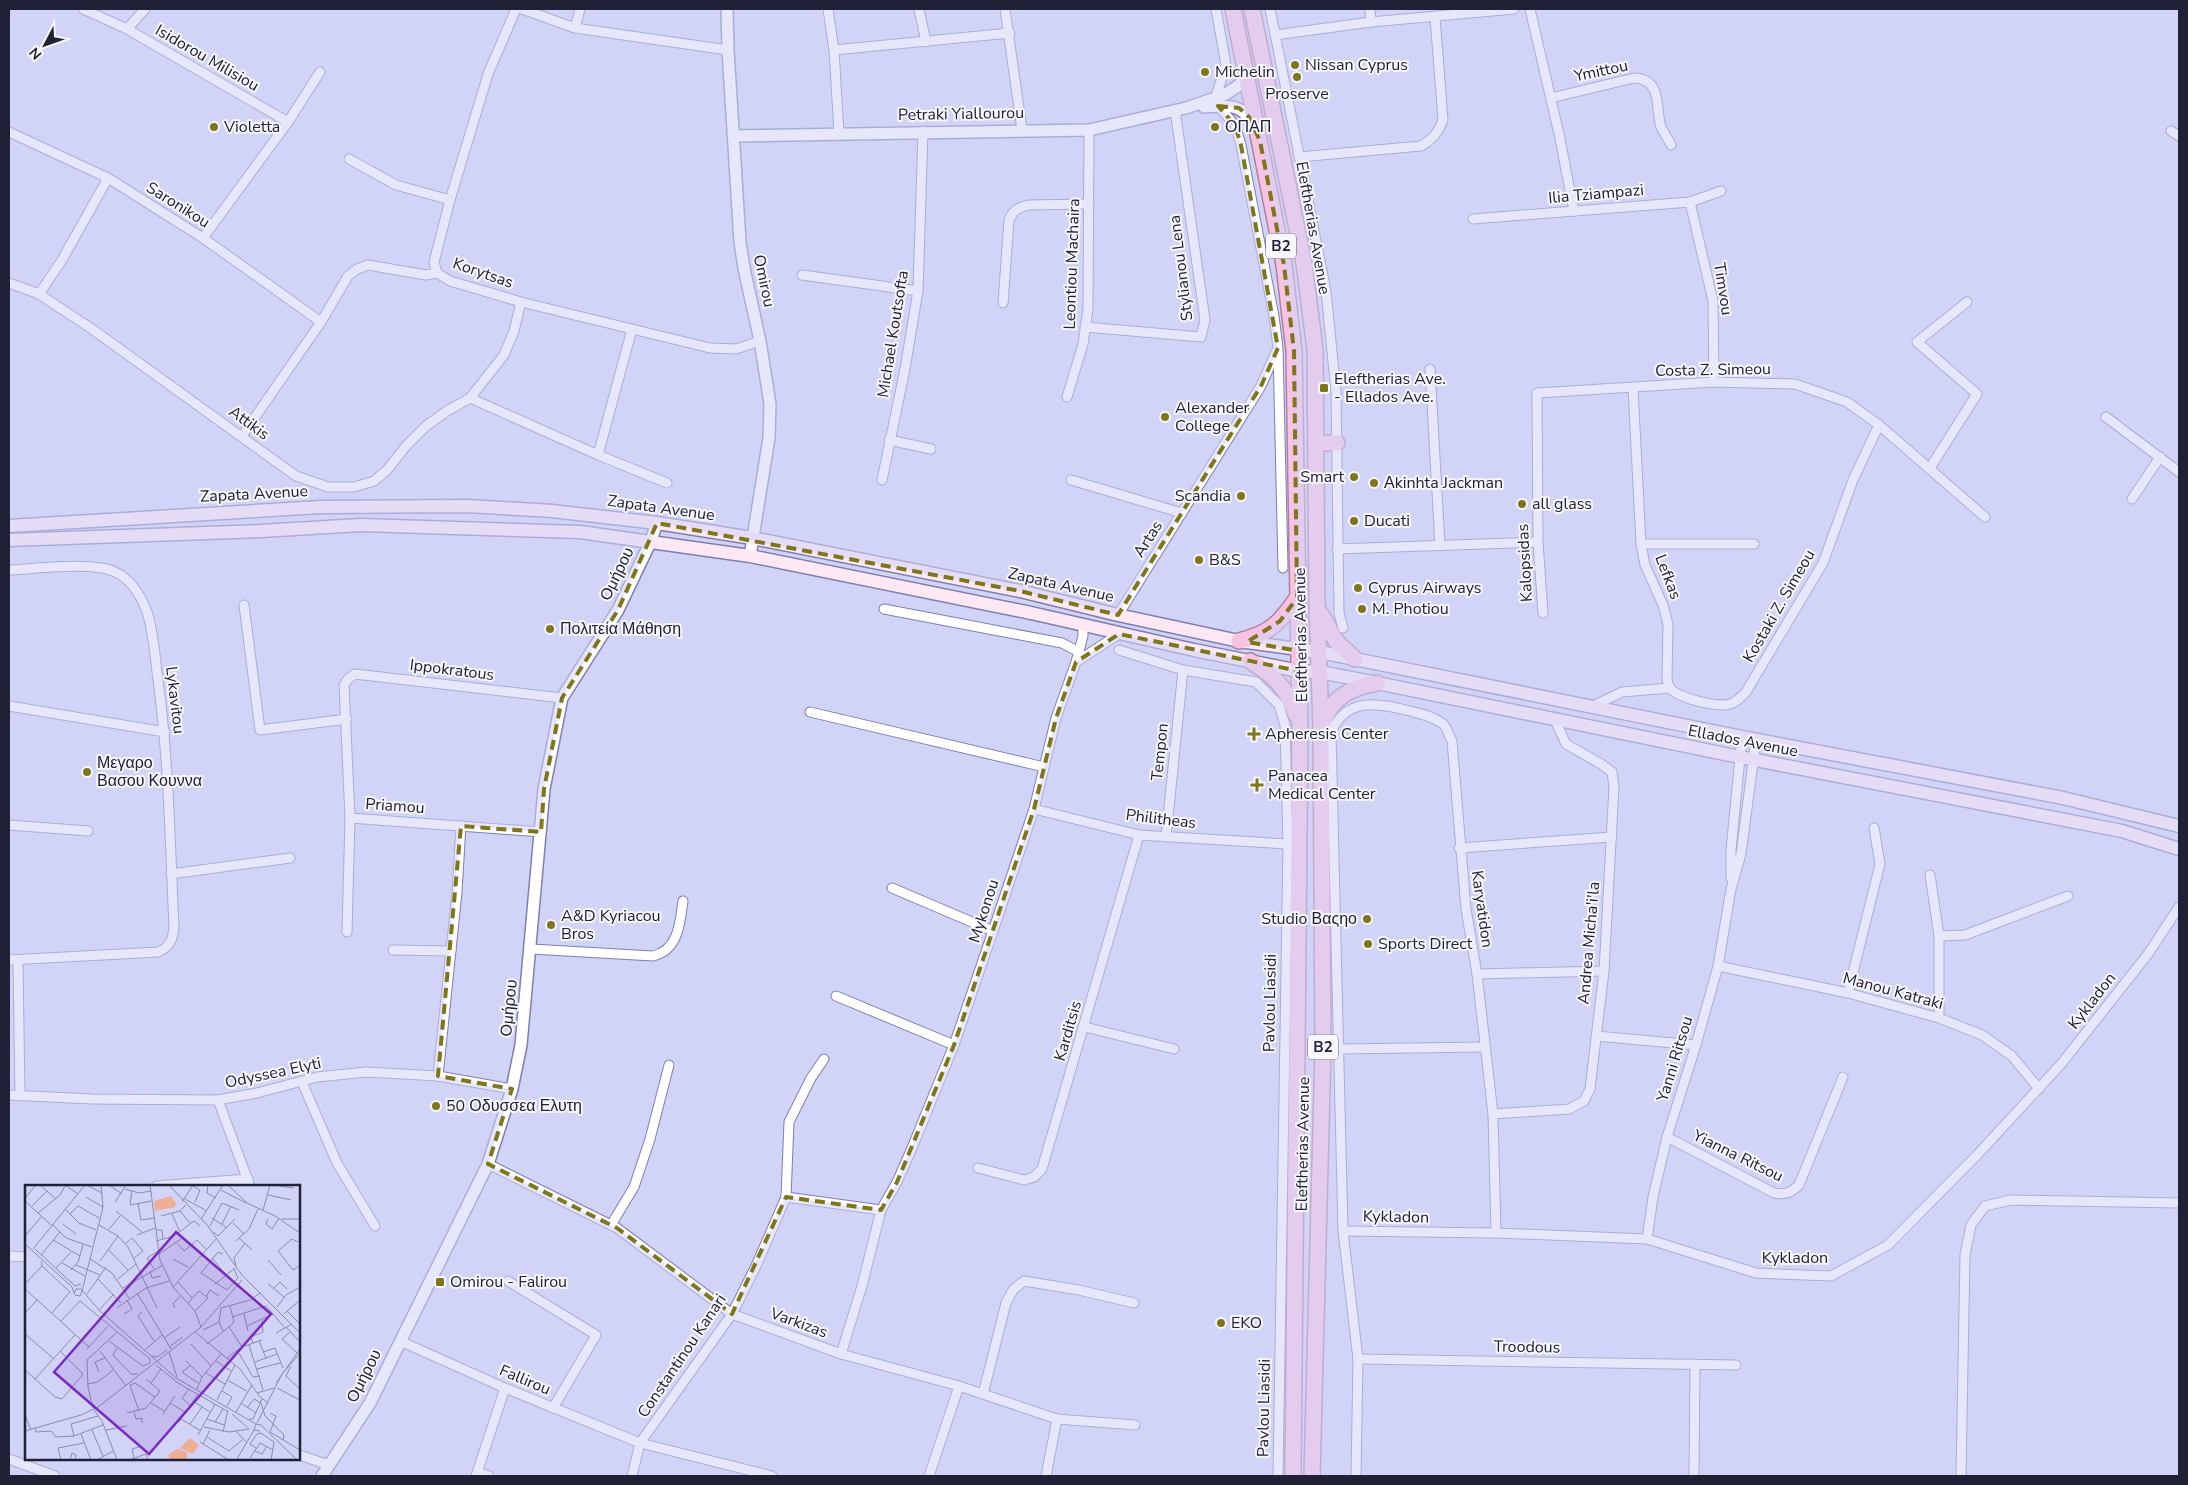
<svg xmlns="http://www.w3.org/2000/svg" width="2188" height="1485" viewBox="0 0 2188 1485" font-family="'Nunito Sans',sans-serif">
<style>
.lines{fill:none;stroke-linecap:round;stroke-linejoin:round}
.minor-casing{stroke:#7d7eb4;stroke-width:11}
.tertiary-casing{stroke:#7d7eb4;stroke-width:14}
.secondary-casing{stroke:#7d7eb4;stroke-width:15}
.trunk-casing{stroke:#ac80a1;stroke-width:18}
.minor{stroke:#fff;stroke-width:9}
.tertiary{stroke:#fff;stroke-width:11}
.secondary{stroke:#fde8f4;stroke-width:12}
.trunk{stroke:#f8c3e2;stroke-width:15}
.marked{fill:none;stroke:#7f7519;stroke-width:4;stroke-dasharray:10 6;stroke-linejoin:round}
.poi-dot{fill:#7f7519;stroke:#f7f7fd;stroke-width:2}
.labels{text-anchor:middle;dominant-baseline:central;stroke-width:4;stroke-linejoin:round;paint-order:stroke}
.shield{fill:#f7f7fd;stroke:#606072;stroke-width:1}
.shield-label{font-size:15px;font-weight:bold;fill:#202036}
.street-label{font-size:16px;fill:#202036;stroke:#f7f7fd}
.poi-label{font-size:16px;fill:#202036;stroke:#f7f7fd;text-anchor:start}
.inset-road{fill:none;stroke:#8b8caa;stroke-width:1}
.view{fill:#7b2cbf;fill-opacity:0.15;stroke:#7b2cbf;stroke-width:2.5}
.inset-edge{fill:none;stroke:#202036;stroke-width:2.5}
</style>
<rect width="100%" height="100%" fill="#d2d4f7"/>
<g class="lines">
<defs>
<g id="minor">
<path d="M83,9l44,20 161,93"/>
<path d="M516,9l-28,65 -38,126 -16,62 3,11 13,8 71,21 189,46 26,1 24,-8"/>
<path d="M522,9l53,19 153,22"/>
<path d="M828,9l6,41 5,83"/>
<path d="M919,9l7,33"/>
<path d="M1005,9l17,121"/>
<path d="M1216,9l10,56 -9,28 1,13 17,19 6,20 33,171 4,32 5,220"/>
<path d="M1270,9l56,282 10,101 3,221 4,15"/>
<path d="M1370,9l1,13"/>
<path d="M1530,9l29,125 15,77"/>
<path d="M575,28l5,-19"/>
<path d="M127,29l18,-20"/>
<path d="M1275,35l96,-13 143,-13"/>
<path d="M834,50l176,-17"/>
<path d="M1551,98l83,-20c29,1 21,30 27,49 3,6 7,12 10,18"/>
<path d="M2171,131l8,5"/>
<path d="M9,132l99,46 95,60 118,84"/>
<path d="M1299,157l122,-11c12,-7 17,-13 22,-26l-8,-103"/>
<path d="M349,159l47,26 54,15"/>
<path d="M1690,202l23,99 1,81"/>
<path d="M1473,219l217,-17 31,-11"/>
<path d="M203,238l85,-116 32,-50"/>
<path d="M802,275l116,16"/>
<path d="M9,283l30,11 53,35 204,147 32,11h26l20,-6 13,-11 19,-24 20,-20 21,-15 23,-13 34,-43 10,-24 7,-29"/>
<path d="M39,294l23,-34 46,-82"/>
<path d="M1003,303l6,-83c4,-10 10,-13 20,-15l60,-1"/>
<path d="M1085,327l116,10 4,-17 -30,-210"/>
<path d="M1430,369l10,177"/>
<path d="M1633,388l8,156 4,21 18,40 5,19 -1,55c1,3 1,6 2,8 8,11 49,21 61,17 7,-2 11,-7 16,-12l77,-129 30,-83 26,-55"/>
<path d="M1067,397l16,-53 5,-35 1,-179"/>
<path d="M470,398l128,57 69,28"/>
<path d="M2106,417l73,55"/>
<path d="M242,436l79,-114 27,-46 9,-7 11,-4 58,10 11,-2"/>
<path d="M889,440l42,9"/>
<path d="M598,455l34,-126"/>
<path d="M1930,468l47,-74 -60,-52 50,-40"/>
<path d="M882,480l23,-111 13,-78 5,-160"/>
<path d="M1071,480l111,33"/>
<path d="M2132,499l28,-42"/>
<path d="M1641,544h113"/>
<path d="M1337,549l201,-7"/>
<path d="M9,570c25,-1 84,-9 106,2 16,7 26,24 32,40 7,21 8,46 11,68 11,81 12,164 16,247 -1,12 -4,20 -16,25l-149,8"/>
<path d="M244,605l16,125 87,-11"/>
<path d="M884,609l178,34 17,9"/>
<path d="M1543,613l-5,-71 -1,-149 177,-11 81,2 52,18 32,23 106,92"/>
<path d="M1118,615l143,-229 15,-34"/>
<path d="M1119,650l64,20 73,12 23,23 6,20 3,119 -10,632"/>
<path d="M1076,662l43,-28"/>
<path d="M9,706l156,26"/>
<path d="M1591,707l31,-15 48,-4"/>
<path d="M810,712l234,55"/>
<path d="M1034,809l105,26 149,9"/>
<path d="M9,825l79,6"/>
<path d="M541,832l-191,-14 -6,-133 4,-6 7,-5 207,24"/>
<path d="M1166,837l17,-167"/>
<path d="M1459,848l153,-11"/>
<path d="M171,874l119,-16"/>
<path d="M1930,875l9,61v82"/>
<path d="M1731,878v-28l11,-113"/>
<path d="M892,888l101,43"/>
<path d="M347,932l3,-114"/>
<path d="M1939,936l26,-1 103,-39"/>
<path d="M531,949l122,7c26,-6 27,-34 30,-55"/>
<path d="M393,950l58,1"/>
<path d="M18,961l2,135"/>
<path d="M1718,966l130,27 91,25 43,17 30,21 27,33"/>
<path d="M1477,974l127,-3"/>
<path d="M1848,993l32,-129 -6,-36"/>
<path d="M836,996l118,49"/>
<path d="M1085,1027l89,22"/>
<path d="M1596,1036l100,9"/>
<path d="M1340,1049l144,-2"/>
<path d="M438,1076l19,-184 4,-66"/>
<path d="M302,1082l35,81 38,63"/>
<path d="M9,1095l83,4 126,1 39,-7 60,-16 49,-5 72,4 74,13"/>
<path d="M218,1100l32,86"/>
<path d="M1493,1114l76,-5 15,-8 6,-12 14,-118 10,-184 -2,-15 -11,-8 -35,-20 -11,-24"/>
<path d="M1667,1137l107,56c11,2 17,0 25,-8l44,-108"/>
<path d="M488,1164l129,64 115,86 109,40 118,32 98,33 78,6"/>
<path d="M978,1168l46,12 10,-3 8,-8 97,-334"/>
<path d="M156,1186l92,-7"/>
<path d="M786,1197l95,13"/>
<path d="M611,1225l23,-38 16,-48 19,-74"/>
<path d="M1343,1231l153,2 151,6 109,34 75,3 57,-31 90,-91 84,-91 86,-109 31,-47"/>
<path d="M1647,1239l6,-42 14,-60 29,-92 22,-79 13,-77 10,-35 15,-114"/>
<path d="M9,1256l17,1"/>
<path d="M508,1281l88,54 -43,73"/>
<path d="M400,1341l105,47 135,55 132,33"/>
<path d="M841,1354l21,-68 19,-76 16,-28 15,-34 42,-103 39,-114 41,-122 22,-91 20,-56 7,-26v-10"/>
<path d="M1358,1359l378,6"/>
<path d="M983,1394l23,-91 7,-13 11,-9 55,9 55,13"/>
<path d="M299,1455l30,10"/>
<path d="M9,1459l46,17"/>
<path d="M478,1472l11,4"/>
<path d="M476,1476l29,-88"/>
<path d="M632,1476l8,-33 92,-129 24,-48 30,-69 3,-75 22,-44 13,-19"/>
<path d="M929,1476l30,-90"/>
<path d="M1046,1476l11,-57"/>
<path d="M1356,1476l2,-117 -15,-128 -12,-498c15,-37 48,-30 79,-22 11,3 25,6 33,13 4,3 6,12 9,17l14,168 11,65 16,140 3,119"/>
<path d="M1694,1476l1,-112"/>
<path d="M1961,1476l4,-221 6,-30 14,-19 26,-6 168,3"/>
</g>
<g id="tertiary">
<path d="M727,9l1,41 12,192 4,26 16,73 10,63 -1,34 -19,118"/>
<path d="M1204,107c22,-1 39,-5 49,19"/>
<path d="M734,136l355,-6 97,-22 38,-13 14,-9 4,-4 2,-12"/>
<path d="M322,1476l48,-73 118,-239 24,-75 9,-44 23,-256 18,-91 56,-88 32,-67 7,-20"/>
</g>
<g id="secondary">
<path d="M9,526l312,-19 147,-1 84,5 105,12 95,15 268,53 98,24 121,26 81,11 422,85 321,61 116,28"/>
<path d="M9,540l251,-9 101,-6 219,7 170,24 281,57 163,37 105,21 21,1 57,11 363,74 382,74 57,18"/>
</g>
<g id="trunk">
<path d="M1233,9l51,256 10,86 6,377 -7,748"/>
<path d="M1252,9l52,254 11,87 2,253 4,127 2,319 -11,427"/>
<path d="M1317,443h20"/>
<path d="M1321,614l15,27 19,18"/>
<path d="M1239,641c31,-8 40,-17 58,-43"/>
<path d="M1250,661c24,15 37,26 46,54"/>
<path d="M1323,723c8,-26 29,-36 54,-40"/>
</g>
</defs>
<use href="#minor" class="minor-casing"/>
<use href="#tertiary" class="tertiary-casing"/>
<use href="#secondary" class="secondary-casing"/>
<use href="#trunk" class="trunk-casing"/>
<use href="#minor" class="minor"/>
<use href="#tertiary" class="tertiary"/>
<use href="#secondary" class="secondary"/>
<use href="#trunk" class="trunk"/>
</g>
<path d="M0 0H2188V1485H0ZM1218,106l21,2 10,9 11,24 24,124 10,86 3,247 -17,23 -33,21 52,9v20l-180,-37 -43,28 -20,56 -22,91 -80,236 -57,137 -16,28 -95,-13 -54,117 -115,-86 -129,-64 24,-75 -74,-13 23,-250 80,6 3,-43 18,-91 56,-88 39,-87 363,68 98,24 143,-229 17,-38 -37,-203 -6,-20z" fill="#d2d4f7" fill-opacity=".55" fill-rule="evenodd"/>
<path class="marked" d="M1218,106l21,2 10,9 11,24 24,124 10,86 3,247 -17,23 -33,21 52,9v20l-180,-37 -43,28 -20,56 -22,91 -80,236 -57,137 -16,28 -95,-13 -54,117 -115,-86 -129,-64 24,-75 -74,-13 23,-250 80,6 3,-43 18,-91 56,-88 39,-87 363,68 98,24 143,-229 17,-38 -37,-203 -6,-20z"/>
<g class="poi-dot">
<circle cx="1295" cy="65" r="5"/>
<circle cx="1205" cy="72" r="5"/>
<circle cx="1297" cy="77" r="5"/>
<circle cx="214" cy="127" r="5"/>
<circle cx="1215" cy="127" r="5"/>
<rect x="1319" y="383" width="10" height="10" rx="2.5"/>
<circle cx="1165" cy="417" r="5"/>
<circle cx="1354" cy="477" r="5"/>
<circle cx="1374" cy="483" r="5"/>
<circle cx="1241" cy="496" r="5"/>
<circle cx="1522" cy="504" r="5"/>
<circle cx="1354" cy="521" r="5"/>
<circle cx="1199" cy="560" r="5"/>
<circle cx="1358" cy="588" r="5"/>
<circle cx="1362" cy="609" r="5"/>
<circle cx="550" cy="629" r="5"/>
<path d="M1251.5 726.5h5v5h5v5h-5v5h-5v-5h-5v-5h5z"/>
<circle cx="87" cy="772" r="5"/>
<path d="M1254.5 777.5h5v5h5v5h-5v5h-5v-5h-5v-5h5z"/>
<circle cx="1367" cy="919" r="5"/>
<circle cx="551" cy="925" r="5"/>
<circle cx="1368" cy="944" r="5"/>
<circle cx="436" cy="1106" r="5"/>
<rect x="435" y="1277" width="10" height="10" rx="2.5"/>
<circle cx="1221" cy="1323" r="5"/>
</g>
<g class="labels">
<g class="shield">
<rect x="1266" y="233.5" width="30" height="25" rx="4"/>
<rect x="1308" y="1034.5" width="30" height="25" rx="4"/>
</g>
<g class="shield-label">
<text x="1281" y="246">B2</text>
<text x="1323" y="1047">B2</text>
</g>
<g class="street-label">
<text transform="translate(207 58) rotate(30)">Isidorou Milisiou</text>
<text transform="translate(1601 71) rotate(-12)">Ymittou</text>
<text transform="translate(961 114) rotate(-1)">Petraki Yiallourou</text>
<text transform="translate(1596 194) rotate(-5)">Ilia Tziampazi</text>
<text transform="translate(178 205) rotate(32)">Saronikou</text>
<text transform="translate(1313 228) rotate(80)">Eleftherias Avenue</text>
<text transform="translate(1072 264) rotate(-88)">Leontiou Machaira</text>
<text transform="translate(1181 268) rotate(-97)">Stylianou Lena</text>
<text transform="translate(483 273) rotate(19)">Korytsas</text>
<text transform="translate(764 281) rotate(78)">Omirou</text>
<text transform="translate(1723 289) rotate(81)">Timvou</text>
<text transform="translate(893 334) rotate(-81)">Michael Koutsofta</text>
<text transform="translate(1713 370) rotate(-1)">Costa Z. Simeou</text>
<text transform="translate(249 423) rotate(36)">Attikis</text>
<text transform="translate(254 494) rotate(-3)">Zapata Avenue</text>
<text transform="translate(661 508) rotate(8)">Zapata Avenue</text>
<text transform="translate(1148 539) rotate(-58)">Artas</text>
<text transform="translate(1525 563) rotate(-93)">Kalopsidas</text>
<text transform="translate(617 574) rotate(-64)">Ομήρου</text>
<text transform="translate(1668 577) rotate(69)">Lefkas</text>
<text transform="translate(1061 585) rotate(13)">Zapata Avenue</text>
<text transform="translate(1779 606) rotate(-60)">Kostaki Z. Simeou</text>
<text transform="translate(1301 635) rotate(-91)">Eleftherias Avenue</text>
<text transform="translate(452 670) rotate(7)">Ippokratous</text>
<text transform="translate(175 700) rotate(83)">Lykavitou</text>
<text transform="translate(1743 741) rotate(11)">Ellados Avenue</text>
<text transform="translate(1160 752) rotate(-84)">Tempon</text>
<text transform="translate(395 806) rotate(4)">Priamou</text>
<text transform="translate(1161 819) rotate(7)">Philitheas</text>
<text transform="translate(1482 909) rotate(82)">Karyatidon</text>
<text transform="translate(984 911) rotate(-72)">Mykonou</text>
<text transform="translate(1589 943) rotate(-85)">Andrea Micha'i'la</text>
<text transform="translate(1893 991) rotate(15)">Manou Katraki</text>
<text transform="translate(2092 1001) rotate(-52)">Kykladon</text>
<text transform="translate(1270 1003) rotate(-89)">Pavlou Liasidi</text>
<text transform="translate(509 1008) rotate(-84)">Ομήρου</text>
<text transform="translate(1068 1031) rotate(-74)">Karditsis</text>
<text transform="translate(1675 1059) rotate(-73)">Yanni Ritsou</text>
<text transform="translate(273 1073) rotate(-12)">Odyssea Elyti</text>
<text transform="translate(1303 1144) rotate(-89)">Eleftherias Avenue</text>
<text transform="translate(1738 1156) rotate(26)">Yianna Ritsou</text>
<text transform="translate(1396 1217) rotate(1)">Kykladon</text>
<text x="1795" y="1258">Kykladon</text>
<text transform="translate(799 1323) rotate(20)">Varkizas</text>
<text transform="translate(1527 1347) rotate(1)">Troodous</text>
<text transform="translate(682 1356) rotate(-56)">Constantinou Kanari</text>
<text transform="translate(364 1376) rotate(-63)">Ομήρου</text>
<text transform="translate(525 1380) rotate(23)">Fallirou</text>
<text transform="translate(1264 1408) rotate(-89)">Pavlou Liasidi</text>
</g>
<g class="poi-label">
<text x="1305" y="65">Nissan Cyprus</text>
<text x="1215" y="72">Michelin</text>
<text x="1297" y="94" text-anchor="middle">Proserve</text>
<text x="224" y="127">Violetta</text>
<text x="1225" y="127">ΟΠΑΠ</text>
<text x="1334" y="379">Eleftherias Ave.<tspan x="1334" dy="18">- Ellados Ave.</tspan></text>
<text x="1175" y="408">Alexander<tspan x="1175" dy="18">College</tspan></text>
<text x="1344" y="477" text-anchor="end">Smart</text>
<text x="1384" y="483">Αkinhta Jackman</text>
<text x="1231" y="496" text-anchor="end">Scandia</text>
<text x="1532" y="504">all glass</text>
<text x="1364" y="521">Ducati</text>
<text x="1209" y="560">B&amp;S</text>
<text x="1368" y="588">Cyprus Airways</text>
<text x="1372" y="609">M. Photiou</text>
<text x="560" y="629">Πολιτεία Μάθηση</text>
<text x="1265" y="734">Apheresis Center</text>
<text x="97" y="763">Μεγαρο<tspan x="97" dy="18">Βασου Κουννα</tspan></text>
<text x="1268" y="776">Panacea<tspan x="1268" dy="18">Medical Center</tspan></text>
<text x="561" y="916">A&amp;D Kyriacou<tspan x="561" dy="18">Bros</tspan></text>
<text x="1357" y="919" text-anchor="end">Studio Βαςηο</text>
<text x="1378" y="944">Sports Direct</text>
<text x="446" y="1106">50 Οδυσσεα Ελυτη</text>
<text x="450" y="1282">Omirou - Falirou</text>
<text x="1231" y="1323">EKO</text>
</g>
</g>
<g transform="translate(25 1185)">
<rect width="275" height="275" fill="#d2d4f7"/>
<path d="M146,11l5,7 -1,4 -20,4 -1,-10zM165,253l9,7 -6,9 -13,-6zM152,264l10,3v8h-18v-6z" fill="#edae94"/>
<path class="inset-road" d="M15,0l16,14M40,0l13,9M62,0l15,8M84,0l13,9M125,0l10,75 13,27 22,24 6,16M144,0l39,41 33,48 59,59M183,0l-1,8 9,5M203,0l19,18 28,13 25,17M248,0l21,3M168,1l7,4 -5,12M100,4l14,4 12,-2M196,5l25,13M107,6l-2,14 22,-4M243,10l23,5M61,12l17,10M0,13l11,-13M160,14l22,12M0,16l26,24M90,17l11,-17M157,17l11,-17M113,18l3,17 13,-2M7,21l15,-15M40,24l14,14 17,7M238,25l7,-25M91,26l26,21M155,26l10,12M13,28l22,-18 5,-9M45,29l8,-8 21,12M147,29l8,18M136,31l19,-5 6,-6M187,33l15,10M176,34l22,-34M243,34l-2,5 6,5 7,-11M257,34h18M208,38l11,11M27,39l14,14 26,9M38,39l13,10M197,39l9,-18M74,40l19,11 10,11 29,61M185,41l12,-23 17,7M84,44l11,-13M131,45h6l1,9M189,47l4,4 17,-17M112,50l18,-7M0,51l16,-19M214,53l13,12M28,55l27,16M131,56l18,-5 20,-15 6,5M211,56l13,-12 9,-20M152,58l7,8 13,-11 9,9M0,59l47,43 3,8 5,1 2,-5M100,59l7,-6 11,13 -9,7M8,64l52,-64M10,64l40,37 6,-2M83,64l20,21M253,66l15,19 7,-5M253,66l14,-12 6,3M134,69l22,-15M198,69l-5,-2 -17,21 26,17 11,-12 -4,-9M16,70l19,-23M187,73l14,17M65,74l22,14 17,25M148,74l15,8M243,75l13,15M16,76l1,5 28,26 -18,21M75,76l18,-25M37,78l23,13M51,80l24,10M211,81l-2,-8 11,-15M31,83l15,-16M129,84l-7,-11 11,-7M46,85l7,-8 5,-17M125,86l2,7 9,-2M73,94l23,24M93,94l18,-15M153,97l14,16M0,99l17,-18M190,99l20,-16M243,99l16,13M148,102l43,-48M98,103l40,-23M249,103l6,-6 7,7M0,104l64,58M57,106l21,-84 -2,-22M49,108l2,-4h5l19,22 76,67 80,46M112,108l34,56M62,109l19,-27M181,112l4,-7 9,6M163,118l11,-12 9,7 -13,13M252,122l9,-12 14,-8M92,123l29,-20 23,-7M150,123l-2,-4 7,-8M75,124l14,-15M262,126l13,13M117,127l-4,4 16,25M0,128l12,-13M99,129l8,-5 -5,-9M219,129l4,17M259,129l16,-14M207,132l34,-11 19,22M36,136l19,-20 70,58v4l-7,3 -34,-25M222,141l26,-12M204,142l5,-5 -4,-16M261,142l14,15M178,145l16,-8M198,146l-4,-9 2,-14 29,-8 10,-7M170,147l45,37 20,28 7,5M265,147l-8,7 15,14M251,148l16,-9M0,149l29,25M139,153l16,-11M234,156l7,17M228,158l-2,-6 12,-5 -1,-11M166,159l20,22M182,159l22,-17 13,20M224,160l14,45M144,162l14,-10M92,163l-4,7 18,19h7M62,164l21,-23M120,165l17,-15M212,165l16,27 7,-1M75,166l26,35M144,167l8,25M238,167l12,-4 8,20M127,171l5,1 10,-7M202,173l15,-11 20,-7M161,176l16,16M191,176l15,10M230,177l22,-8M131,180l22,18 49,28M165,181l-8,6 16,11M266,181l-5,10 14,13M232,184l23,-6M0,185l30,27 7,2 21,-25 -23,-23M74,187l-4,-10 10,-4M181,188l19,11M10,194l40,-44M202,195l20,11M126,198l10,-14M251,198l24,-34M63,199l10,-2 15,-12M252,203l23,12M164,204l-7,9 8,7M172,204l5,-12 19,-23M197,206l10,6 -5,9M232,208l17,-5M192,215l18,-35M168,216l17,11M126,218l13,8M145,218l15,9M216,218l15,10M236,218l4,13 19,19 -1,5M68,223l-5,-21 -1,-27 30,-28M222,223l7,-9 7,4M69,225l8,11 15,39M114,226l-9,-26 5,-2 20,14M109,227l2,7 6,-1v5M211,227l16,-27M102,228l19,-5 14,-17 -14,-12M245,228l6,3 -6,16 30,18M138,229l12,-18M0,230l6,15M156,234l20,12M182,234l17,6M224,234h4l9,-20M154,237l19,-28M190,237l8,-13M232,238l25,-49 18,-21M165,239l12,-17M179,242l25,5 20,-3 -17,-15M10,243l1,4 15,-1 5,6 18,-1 29,-11M67,245l11,26M81,245l21,-4M0,246l56,-16 17,-8 103,-80 41,-47M211,246l11,12M235,246l-6,-1 2,-6 5,1 36,35M198,247l5,-22M56,249l10,26M173,250l17,-31M49,251l-3,-12 27,-8M182,252l22,14 13,-11M175,257l29,18M178,259l7,-14M231,263l-6,-4 7,-10 4,-1 13,9 -3,18M230,266l7,3 5,-8M109,273l-2,-9 10,-3M225,273l10,-15 13,7M212,274l17,-29M36,275l-3,-12 26,-5M45,275l2,-7 4,2 -1,5M72,275l16,-9M104,275l17,-6 2,6"/>
<path class="view" d="M151,47l95,82 -122,140 -95,-82z"/>
<rect width="275" height="275" class="inset-edge"/>
</g>
<rect width="2188" height="1485" fill="none" stroke="#202036" stroke-width="20"/>
<g transform="translate(45 45) rotate(229)" stroke="#f7f7fd" stroke-width="4" paint-order="stroke">
<path d="M0-4L9 19L0 12L-9 19Z" fill="#202036"/>
<text y="-8" font-size="14" font-weight="bold" text-anchor="middle" fill="#202036">N</text>
</g>
</svg>
